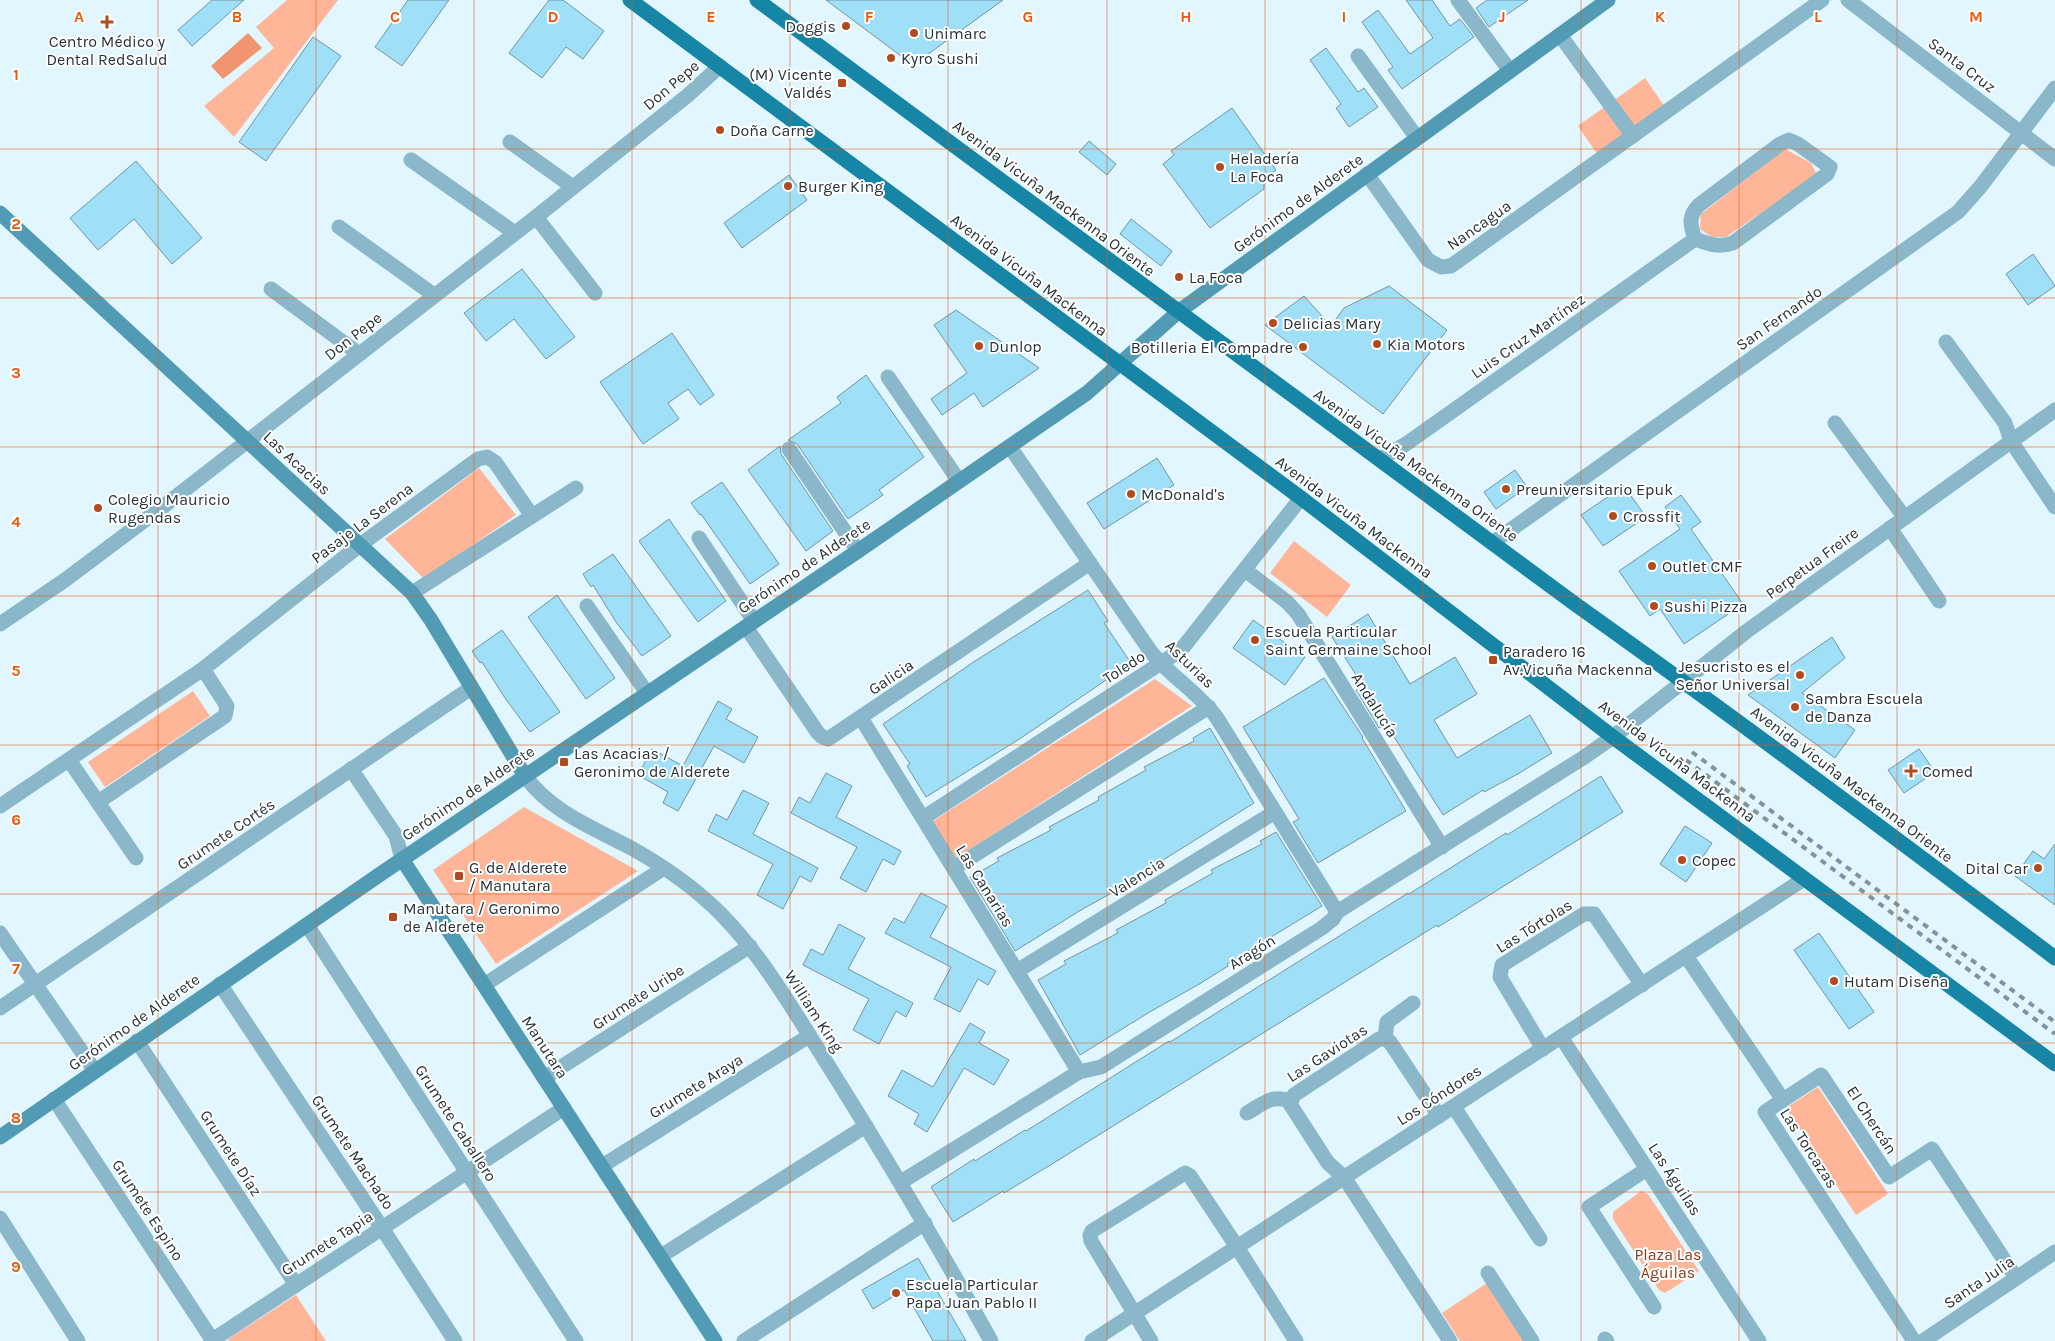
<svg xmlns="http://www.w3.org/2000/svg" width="2055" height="1341" viewBox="0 0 2055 1341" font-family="Karla,sans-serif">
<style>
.green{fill:#ffb598}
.water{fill:#f19571}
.building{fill:#a0dff8;stroke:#7495a2}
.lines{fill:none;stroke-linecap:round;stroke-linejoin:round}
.minor{stroke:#8ab8ca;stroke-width:15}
.tertiary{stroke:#8ab8ca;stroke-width:15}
.secondary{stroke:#529bb5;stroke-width:15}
.primary{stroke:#1685a6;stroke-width:15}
.rail{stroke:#82949a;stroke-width:4;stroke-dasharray:6 6;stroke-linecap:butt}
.grid{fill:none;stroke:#e8590c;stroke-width:1;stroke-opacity:0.55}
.poi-dot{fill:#b14b1e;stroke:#fff;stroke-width:2}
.labels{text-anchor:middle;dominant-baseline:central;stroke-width:4;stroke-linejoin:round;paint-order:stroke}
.poi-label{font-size:16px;fill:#253338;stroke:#fff;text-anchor:start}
.street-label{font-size:16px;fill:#253338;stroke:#fff}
.park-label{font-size:16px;fill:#8c3a16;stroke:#fff}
.grid-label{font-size:16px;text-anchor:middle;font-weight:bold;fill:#e8590c;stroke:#fff;stroke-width:4;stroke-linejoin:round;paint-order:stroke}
</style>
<rect width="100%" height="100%" fill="#e1f6fe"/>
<g class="green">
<path d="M287,0h51l-104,137 -30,-31 70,-58 -18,-21z"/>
<path d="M1645,78l20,29 -67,48 -20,-29z"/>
<path d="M1785,149l26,14 6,12 -91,62h-14l-12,-8 1,-15z"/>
<path d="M479,468l37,47 -92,64 -39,-40z"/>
<path d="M1294,541l57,44 -24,32 -57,-44z"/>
<path d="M1155,679l37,27 -237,153 -22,-38z"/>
<path d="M193,691l17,25 -105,71 -17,-25z"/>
<path d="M524,807l114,64 -142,93 -63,-94z"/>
<path d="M1818,1087l70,107 -32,21 -70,-107z"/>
<path d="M1641,1191l7,3 51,77 -34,22 -6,-3 -46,-71v-7z"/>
<path d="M1487,1283l38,58h-65l-18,-28z"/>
<path d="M296,1295l30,46h-97l-1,-2z"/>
</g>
<path class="water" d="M248,33l14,15 -39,31 -12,-13z"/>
<g class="building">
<path d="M212,0h32l-52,46 -14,-16z"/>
<path d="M408,0h41l-47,66 -27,-19z"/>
<path d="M549,0h14l41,31 -21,28 -17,-12 -24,31 -33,-25z"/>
<path d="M826,0h177l-90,65z"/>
<path d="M1406,0h26l18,26 10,-7 14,18 -72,52 -14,-19 5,-3 -31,-45 16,-12 32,44 23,-16z"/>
<path d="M1487,0h41l-39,27 -13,-19z"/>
<path d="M313,37l28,19 -75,105 -27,-19z"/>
<path d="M1326,48l32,44 6,-4 14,19 -29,20 -13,-19 5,-4 -31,-44z"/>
<path d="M1232,108l44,62 -12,9v10l-54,39 -47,-64 11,-9 -3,-4z"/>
<path d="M1089,141l27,23 -9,11 -28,-23z"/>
<path d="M136,161l66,77 -30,26 -38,-45 -36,31 -28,-32z"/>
<path d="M789,175l18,25 -65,48 -18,-25z"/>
<path d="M1131,219l41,32 -11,15 -41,-32z"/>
<path d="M2033,254l22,32 -27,19 -22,-31z"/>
<path d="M522,269l53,68 -29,22 -32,-40 -28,22 -22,-28z"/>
<path d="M1389,286l58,44 -64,84 -118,-89 39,-29 27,30 13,-18z"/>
<path d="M956,310l83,58 -56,39 -9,-14 -32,22 -11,-16 36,-26 -33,-48z"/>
<path d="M672,333l42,62 -14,10 -12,-16 -20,14 11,16 -36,25 -43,-62z"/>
<path d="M866,375l58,82 -45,33 4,5 -35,24 -51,-75 -9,-4 53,-37 -4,-6z"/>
<path d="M780,446l1,8 52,77 -27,20 -58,-81z"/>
<path d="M1157,458l17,27 -70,44 -17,-26z"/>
<path d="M1515,470l12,17 -31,22 -12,-17z"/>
<path d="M722,482l57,82 -29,20 -49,-70 -1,1 -9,-12z"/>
<path d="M1624,486l22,31 -43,29 -22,-31z"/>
<path d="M1681,495l20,27 -10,7 52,75 -59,40 -24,-35 -10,7 -31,-45 61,-42 -15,-22z"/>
<path d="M669,519l57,82 -28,21 -59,-81z"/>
<path d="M613,554l58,82 -29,20 -26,-34 -23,-37 -2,2 -8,-13z"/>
<path d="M1088,590l20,31 -4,2 27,40 -110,75 -95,59 -19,-31 3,-2 -27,-40 92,-63z"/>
<path d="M557,595l58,83 -29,21 -58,-82z"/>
<path d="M1368,614l42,70 45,-27 22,37 -43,26 23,38 73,-43 22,38 -36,22 -32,17 -1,-2 -40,25 -57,-91 -7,4 -23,-38 7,-4 -31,-49z"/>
<path d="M1253,620l52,37 -20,28 -52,-37z"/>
<path d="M502,630l58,82 -30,20 -25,-34 -23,-36 -2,1 -8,-12z"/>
<path d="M1832,637l13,21 -43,35 53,37 -20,28 -87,-63z"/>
<path d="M1324,678l39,59 -1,1 44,73 -88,52 -25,-41 6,-3 -56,-92z"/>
<path d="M718,701l14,8 -6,10 32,18 -14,26 -30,-17 -36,65 -15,-8 5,-11 -30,-17 14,-26 31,17z"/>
<path d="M1210,728l44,75 -94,59 1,2 -28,17 -52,29 -66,41 -45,-74 29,-16 -2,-3 54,-28 -2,-3 50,-27 -1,-3 48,-27 -2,-3 50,-26 -1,-3z"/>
<path d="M1919,749l16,23 -31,21 -16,-23z"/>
<path d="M826,773l26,13 -16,31 65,34 -7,14 -11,-6 -17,33 -26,-14 17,-31 -66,-34 8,-16 11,6z"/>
<path d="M1601,776l22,36 -185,115 -1,-2 -385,239 -48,29 -1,-2 -50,31 -22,-35 43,-28 1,2 50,-31 1,1 143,-90 1,1 238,-149 1,1 97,-61 1,2z"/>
<path d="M743,790l26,13 -16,31 65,34 -7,14 -11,-6 -17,33 -26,-14 16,-31 -65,-33 8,-17 11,6z"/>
<path d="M1685,826l27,17 -26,39 -26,-18z"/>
<path d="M1276,832l46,74 -95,58 1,2 -27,17 -53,30 -68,42 -42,-75 28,-16 -2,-3 54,-28 -2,-3 50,-27 -1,-3 48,-27 -2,-3 51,-26 -2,-3z"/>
<path d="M2055,844v61l-40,-29 18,-25 11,8z"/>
<path d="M921,893l26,13 -17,31 66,34 -8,14 -10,-6 -18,33 -26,-13 17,-32 -66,-34 9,-15 10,5z"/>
<path d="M839,924l26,14 -17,31 65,34 -7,14 -10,-6 -17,33 -26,-14 16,-31 -66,-34 8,-16 12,6z"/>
<path d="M1819,933l55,79 -25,17 -55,-79z"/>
<path d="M970,1023l15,9 -6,11 30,17 -15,25 -30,-17 -37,64 -13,-8 5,-10 -31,-18 14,-26 31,17z"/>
<path d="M918,1258l48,83h-33l-29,-51 -31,19 -11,-19z"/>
</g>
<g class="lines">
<g class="minor">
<path d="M1458,0l52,71"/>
<path d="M1848,0l207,159"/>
<path d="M1560,35l73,101"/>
<path d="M1358,56l59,82"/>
<path d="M510,142l63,45"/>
<path d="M411,160l104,73"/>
<path d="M1367,174l61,86 13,7 10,-1 371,-266"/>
<path d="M536,217l59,76"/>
<path d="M339,227l95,68"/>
<path d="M271,289l88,65"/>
<path d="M1946,342l59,81 6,18 44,66"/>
<path d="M888,377l71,104"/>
<path d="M1835,423l70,95"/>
<path d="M1010,447l141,205c20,25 47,40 66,66l120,194"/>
<path d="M789,449l69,102"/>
<path d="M1380,459l26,-15 289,-205c-5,-14 -7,-23 4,-34l81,-61 9,-4 9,4 32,23 -3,7 -94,69c-15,5 -24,1 -38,-4"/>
<path d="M1890,528l49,73"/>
<path d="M699,538l55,83"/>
<path d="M1492,543l466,-331 23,-26 74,-98"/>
<path d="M1245,570l42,32 11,12 144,233"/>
<path d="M412,593l164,-105"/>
<path d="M587,606l60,87"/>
<path d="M0,624l65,-44 104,-78 367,-285 151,-121 33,-30"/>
<path d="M746,627l72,106 3,3 7,3 262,-176"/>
<path d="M861,718l218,354"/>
<path d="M69,760l67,98"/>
<path d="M351,769l45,67 6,23"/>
<path d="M525,776c27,37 69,52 108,73 32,18 62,39 88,65 43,44 74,99 107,151 57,91 111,182 163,276"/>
<path d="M98,802l127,-86 2,-10 -24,-37"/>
<path d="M0,806l203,-137 157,-124 118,-86 9,-2 8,5 37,54"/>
<path d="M923,818l258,-168 120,-152"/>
<path d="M954,868l255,-161"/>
<path d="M307,925l269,416"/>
<path d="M0,933l95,138"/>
<path d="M1686,956l97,144 -18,12 149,229"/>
<path d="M1017,971l258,-159"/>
<path d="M220,984l162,244 73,113"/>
<path d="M484,985l180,-117"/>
<path d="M0,1008l471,-320"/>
<path d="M1561,1037l198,304"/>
<path d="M1385,1039l2,-17 26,-19"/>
<path d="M137,1041l159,244"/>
<path d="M1543,1049l-43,-72 2,-12 82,-51h10l48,71"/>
<path d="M544,1078l206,-132"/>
<path d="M54,1099l159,242"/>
<path d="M1783,1100l38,-25 68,102 43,-28 84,129"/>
<path d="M1454,1107l86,132"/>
<path d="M1247,1113c16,-9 24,-19 44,-12"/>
<path d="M1439,1116l-49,-74 -5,-3h-6l-85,56 -4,9 38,59 16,14 106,164"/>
<path d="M602,1166l207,-130"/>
<path d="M1647,1169l-58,38 65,100"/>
<path d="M901,1182l178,-110 22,-5 221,-139 11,-9 4,-7 246,-154 30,-21"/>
<path d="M0,1218l78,123"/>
<path d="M661,1256l205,-130"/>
<path d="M1488,1273l44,68"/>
<path d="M1605,1339l2,2"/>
<path d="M211,1341l353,-233"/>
<path d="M744,1341l181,-118"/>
<path d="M1092,1341l712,-462"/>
<path d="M1151,1341l-60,-100 -1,-6 2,-4 93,-58 5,3 47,71 59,94"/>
</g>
<g class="tertiary">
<path d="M1613,737l134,-106 308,-221"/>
<path d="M1923,1341l132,-89"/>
</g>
<g class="secondary">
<path d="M0,213l412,380 19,27 94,156"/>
<path d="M402,859l313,482"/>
<path d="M0,1137l379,-262 479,-324 229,-158 91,-81 430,-312"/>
</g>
<g class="primary">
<path d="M630,0l671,498 312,239 442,327"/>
<path d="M757,0l818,604c162,115 321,234 480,354"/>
</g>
<g class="rail">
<path d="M1692,752l363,270"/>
<path d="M1686,760l369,274"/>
</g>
</g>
<path class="grid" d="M158,0v1341M316,0v1341M474,0v1341M632,0v1341M790,0v1341M948,0v1341M1107,0v1341M1265,0v1341M1423,0v1341M1581,0v1341M1739,0v1341M1897,0v1341M0,149h2055M0,298h2055M0,447h2055M0,596h2055M0,745h2055M0,894h2055M0,1043h2055M0,1192h2055"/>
<g class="poi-dot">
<path d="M104.5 14.5h5v5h5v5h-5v5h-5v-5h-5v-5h5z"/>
<circle cx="846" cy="26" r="5"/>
<circle cx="914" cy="33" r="5"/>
<circle cx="891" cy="58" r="5"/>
<rect x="837" y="78" width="10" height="10" rx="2.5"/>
<circle cx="720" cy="130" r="5"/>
<circle cx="1220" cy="167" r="5"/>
<circle cx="788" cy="186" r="5"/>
<circle cx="1179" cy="277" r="5"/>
<circle cx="1273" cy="323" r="5"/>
<circle cx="1377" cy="344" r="5"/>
<circle cx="979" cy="346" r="5"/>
<circle cx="1303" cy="347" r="5"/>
<circle cx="1506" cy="489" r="5"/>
<circle cx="1131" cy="494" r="5"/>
<circle cx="98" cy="508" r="5"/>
<circle cx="1613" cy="516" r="5"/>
<circle cx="1652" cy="566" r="5"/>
<circle cx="1654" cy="606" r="5"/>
<circle cx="1255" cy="640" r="5"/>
<rect x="1488" y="655" width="10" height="10" rx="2.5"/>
<circle cx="1800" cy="675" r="5"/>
<circle cx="1795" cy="707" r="5"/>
<rect x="559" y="757" width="10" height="10" rx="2.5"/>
<path d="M1908.5 763.5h5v5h5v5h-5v5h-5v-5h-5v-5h5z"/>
<circle cx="1682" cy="860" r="5"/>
<circle cx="2038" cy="868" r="5"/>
<rect x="454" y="871" width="10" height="10" rx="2.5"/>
<rect x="388" y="912" width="10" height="10" rx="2.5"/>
<circle cx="1834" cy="981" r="5"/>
<circle cx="896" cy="1293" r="5"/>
</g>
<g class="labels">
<g class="poi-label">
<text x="836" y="26" text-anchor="end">Doggis</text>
<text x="924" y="33">Unimarc</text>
<text x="107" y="41" text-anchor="middle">Centro Médico y<tspan x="107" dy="18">Dental RedSalud</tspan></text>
<text x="901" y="58">Kyro Sushi</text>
<text x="832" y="74" text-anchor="end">(M) Vicente<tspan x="832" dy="18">Valdés</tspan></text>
<text x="730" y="130">Doña Carne</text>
<text x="1230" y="158">Heladería<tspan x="1230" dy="18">La Foca</tspan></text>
<text x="798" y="186">Burger King</text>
<text x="1189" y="277">La Foca</text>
<text x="1283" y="323">Delicias Mary</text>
<text x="1387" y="344">Kia Motors</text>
<text x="989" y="346">Dunlop</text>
<text x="1293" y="347" text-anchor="end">Botilleria El Compadre</text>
<text x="1516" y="489">Preuniversitario Epuk</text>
<text x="1141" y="494">McDonald's</text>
<text x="108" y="499">Colegio Mauricio<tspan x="108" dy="18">Rugendas</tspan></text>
<text x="1623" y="516">Crossfit</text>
<text x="1662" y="566">Outlet CMF</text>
<text x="1664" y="606">Sushi Pizza</text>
<text x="1265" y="631">Escuela Particular<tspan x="1265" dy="18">Saint Germaine School</tspan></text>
<text x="1503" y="651">Paradero 16<tspan x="1503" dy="18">Av.Vicuña Mackenna</tspan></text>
<text x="1790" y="666" text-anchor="end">Jesucristo es el<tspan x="1790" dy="18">Señor Universal</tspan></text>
<text x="1805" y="698">Sambra Escuela<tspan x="1805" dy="18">de Danza</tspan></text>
<text x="574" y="753">Las Acacias /<tspan x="574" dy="18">Geronimo de Alderete</tspan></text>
<text x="1922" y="771">Comed</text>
<text x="1692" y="860">Copec</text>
<text x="469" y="867">G. de Alderete<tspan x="469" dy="18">/ Manutara</tspan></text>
<text x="2028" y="868" text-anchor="end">Dital Car</text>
<text x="403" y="908">Manutara / Geronimo<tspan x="403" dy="18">de Alderete</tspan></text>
<text x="1844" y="981">Hutam Diseña</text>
<text x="906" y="1284">Escuela Particular<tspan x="906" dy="18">Papa Juan Pablo II</tspan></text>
</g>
<g class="street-label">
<text transform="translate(1962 65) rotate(37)">Santa Cruz</text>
<text transform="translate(671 85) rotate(-40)">Don Pepe</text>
<text transform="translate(1054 198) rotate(37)">Avenida Vicuña Mackenna Oriente</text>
<text transform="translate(1298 203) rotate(-36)">Gerónimo de Alderete</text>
<text transform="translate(1479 225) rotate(-35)">Nancagua</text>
<text transform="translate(1029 275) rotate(37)">Avenida Vicuña Mackenna</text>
<text transform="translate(1779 318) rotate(-35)">San Fernando</text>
<text transform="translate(353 336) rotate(-38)">Don Pepe</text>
<text transform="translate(1528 336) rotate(-35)">Luis Cruz Martínez</text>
<text transform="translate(297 463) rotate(43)">Las Acacias</text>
<text transform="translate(1416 465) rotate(36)">Avenida Vicuña Mackenna Oriente</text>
<text transform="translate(1354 517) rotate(37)">Avenida Vicuña Mackenna</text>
<text transform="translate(362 523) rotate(-37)">Pasaje La Serena</text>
<text transform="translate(1812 563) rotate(-36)">Perpetua Freire</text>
<text transform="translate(804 566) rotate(-34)">Gerónimo de Alderete</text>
<text transform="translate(1190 664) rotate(44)">Asturias</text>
<text transform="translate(1124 667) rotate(-33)">Toledo</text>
<text transform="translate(891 677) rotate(-34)">Galicia</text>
<text transform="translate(1375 705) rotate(58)">Andalucía</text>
<text transform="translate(1677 761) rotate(37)">Avenida Vicuña Mackenna</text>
<text transform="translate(1852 784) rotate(37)">Avenida Vicuña Mackenna Oriente</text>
<text transform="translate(468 793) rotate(-34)">Gerónimo de Alderete</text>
<text transform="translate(226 834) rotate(-34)">Grumete Cortés</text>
<text transform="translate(1137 877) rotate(-32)">Valencia</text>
<text transform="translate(985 886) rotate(58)">Las Canarias</text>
<text transform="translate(1534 926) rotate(-32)">Las Tórtolas</text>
<text transform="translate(1252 952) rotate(-32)">Aragón</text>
<text transform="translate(638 997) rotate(-33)">Grumete Uribe</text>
<text transform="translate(814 1011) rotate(57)">William King</text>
<text transform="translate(134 1022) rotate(-35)">Gerónimo de Alderete</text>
<text transform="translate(545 1047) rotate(57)">Manutara</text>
<text transform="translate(1327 1053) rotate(-33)">Las Gaviotas</text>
<text transform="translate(696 1086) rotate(-32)">Grumete Araya</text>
<text transform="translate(1439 1095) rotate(-33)">Los Cóndores</text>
<text transform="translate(1872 1120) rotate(57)">El Chercán</text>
<text transform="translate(456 1123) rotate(57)">Grumete Caballero</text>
<text transform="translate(1809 1148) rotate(57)">Las Torcazas</text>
<text transform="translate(353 1152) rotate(56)">Grumete Machado</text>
<text transform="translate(231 1153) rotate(57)">Grumete Díaz</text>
<text transform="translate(1675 1179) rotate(57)">Las Águilas</text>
<text transform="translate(148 1210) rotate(57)">Grumete Espino</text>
<text transform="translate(327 1243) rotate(-33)">Grumete Tapia</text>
<text transform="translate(1979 1282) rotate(-34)">Santa Julia</text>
</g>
<g class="park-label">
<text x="1668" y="1254">Plaza Las<tspan x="1668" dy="18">Águilas</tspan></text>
</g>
</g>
<g class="grid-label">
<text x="79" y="22">A</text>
<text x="237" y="22">B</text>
<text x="395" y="22">C</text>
<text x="553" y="22">D</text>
<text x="711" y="22">E</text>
<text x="869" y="22">F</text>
<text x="1028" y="22">G</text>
<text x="1186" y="22">H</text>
<text x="1344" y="22">I</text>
<text x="1502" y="22">J</text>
<text x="1660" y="22">K</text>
<text x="1818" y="22">L</text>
<text x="1976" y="22">M</text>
<text x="16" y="80">1</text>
<text x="16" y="229">2</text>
<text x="16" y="378">3</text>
<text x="16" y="527">4</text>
<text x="16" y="676">5</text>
<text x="16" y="825">6</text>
<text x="16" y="974">7</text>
<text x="16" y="1123">8</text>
<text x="16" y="1272">9</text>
</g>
</svg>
